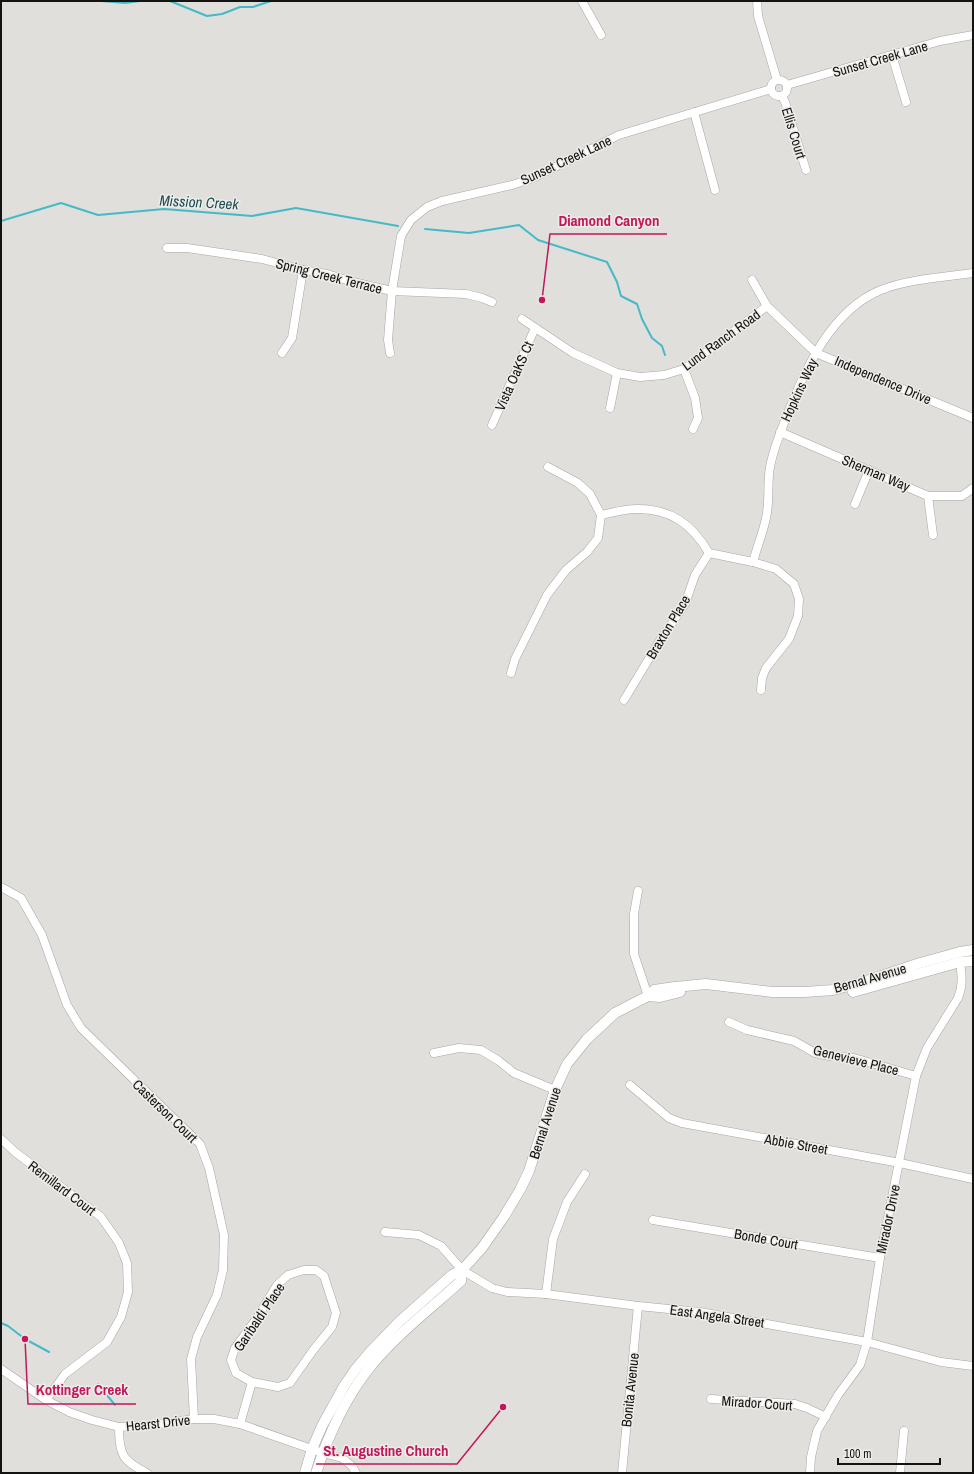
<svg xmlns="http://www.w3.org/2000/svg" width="974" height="1474" viewBox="0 0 974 1474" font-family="'Archivo Narrow',sans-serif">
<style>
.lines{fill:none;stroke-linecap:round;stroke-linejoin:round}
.stream{stroke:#45bac6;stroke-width:2}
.minor-casing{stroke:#a8a6a3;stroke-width:9}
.major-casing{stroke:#a8a6a3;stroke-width:11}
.minor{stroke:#fff;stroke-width:8}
.major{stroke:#fff;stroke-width:10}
.labels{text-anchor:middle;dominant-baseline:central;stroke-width:3;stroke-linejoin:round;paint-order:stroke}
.street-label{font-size:14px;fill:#131312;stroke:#edece9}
.water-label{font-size:15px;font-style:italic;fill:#1c4e53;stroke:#edece9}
.leader{fill:none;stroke:#c2185b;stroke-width:1.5}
.callout-dot{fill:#c2185b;stroke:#edece9;stroke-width:1.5}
.callout-label{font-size:15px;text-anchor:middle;font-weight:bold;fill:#c2185b;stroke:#edece9;stroke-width:3;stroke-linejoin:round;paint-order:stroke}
</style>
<rect width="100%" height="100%" fill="#e0dfdc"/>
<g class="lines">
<g class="stream">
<path d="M101,1l24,2 15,-2"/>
<path d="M170,1l37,15 15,-2 18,-7h13l18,-6"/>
<path d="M1,221l60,-18 37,12 66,-6 88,7 44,-8 102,18"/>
<path d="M425,229l44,4 50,-8 19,15 69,22 10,20 4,14 16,8 5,15 10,19 10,8 3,9"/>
<path d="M1,1323l7,3 17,13 24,13"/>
<path d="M98,1384l17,21"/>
</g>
<defs>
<g id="minor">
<path d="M582,1l19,34"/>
<path d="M757,1l1,15 19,64"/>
<path d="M892,55l14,47"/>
<circle cx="779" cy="88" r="8"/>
<path d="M787,85l153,-44 33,-6"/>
<path d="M782,96l3,6 21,68"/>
<path d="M694,112l21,78"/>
<path d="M167,248h20l75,11 41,11 24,4 26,8 39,9 74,3 16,4 10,4"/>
<path d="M752,280l15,26 49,47 157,65"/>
<path d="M522,319l51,34 44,20 23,4 24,-2 20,-6 83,-63"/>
<path d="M282,353l10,-15 11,-68"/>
<path d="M390,353l-2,-13 4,-49 9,-55 10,-16 16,-13 15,-6 70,-16 21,-7 86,-43 152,-46"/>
<path d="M684,369l11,29 3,20 -5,11"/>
<path d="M610,408l7,-35"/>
<path d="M492,425l43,-97"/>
<path d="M780,432l148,64h34l11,-8"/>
<path d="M548,467l30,16 12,11 11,21c11,-2 23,-6 34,-6 35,-1 57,15 74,44l44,9 23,7 18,15 5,15 -1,17 -9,23 -23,29 -4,10 -1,12"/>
<path d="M928,496l5,39"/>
<path d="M855,504l14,-34"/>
<path d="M753,562c4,-15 10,-29 13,-44 4,-17 1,-35 4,-51 3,-17 10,-34 16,-49 18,-47 45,-108 95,-128 27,-11 63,-13 92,-17"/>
<path d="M511,673l4,-14 32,-64 19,-25 21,-18 11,-14 3,-23"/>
<path d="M624,700l35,-58 26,-38 10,-29 14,-22"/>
<path d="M1,887l20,11 21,37 25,70 14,23 119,116 9,24 15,67 -1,35 -6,25 -20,42 -6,22 3,60"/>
<path d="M638,891l-4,23v40l14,42"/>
<path d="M729,1022l18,8 47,11 21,12 14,3 25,2 62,18"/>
<path d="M434,1053l25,-5 22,2 18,11 15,12 41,17"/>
<path d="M630,1085l39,33 13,5 218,40 73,16"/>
<path d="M1,1139l14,13 86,65 18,26 8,20 1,29 -7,25 -14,25 -42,32 -19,26"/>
<path d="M653,1220l227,38"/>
<path d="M385,1232l34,3 22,11 21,24 30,18 15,4 39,2 92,12 62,6 167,30 74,20 32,4"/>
<path d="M304,1270h12l8,6 12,37 -4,14 -18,22 -24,34 -12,4 -26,-5 -16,-9 -5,-13 4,-12 22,-30 20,-33 11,-10z"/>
<path d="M546,1294l7,-55 14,-37 18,-28"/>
<path d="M1,1369l45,31 23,12 23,8 27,7 34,-2 41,-6h20l26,5 83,29 19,5 10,8 4,7"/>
<path d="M711,1399l84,5 12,4 19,9"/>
<path d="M240,1424l12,-42"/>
<path d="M119,1427c0,27 3,34 28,46"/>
<path d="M622,1473l16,-167"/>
<path d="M810,1473l1,-16 6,-26 21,-36 22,-30 7,-23 13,-84 36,-182 11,-28 31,-50c5,-12 4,-22 2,-36"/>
<path d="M900,1473l4,-42"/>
</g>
<g id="major">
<path d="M853,992l107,-30 13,-1"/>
<path d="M648,996l12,1 20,-5"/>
<path d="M305,1473l7,-24 10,-23 22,-40 11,-16 15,-18 30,-31 52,-46 10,-5 20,-22 21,-30 17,-28 9,-19 26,-81 12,-26 20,-25 28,-26 33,-17 6,-6 21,-3 31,-3 66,8h33l28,-2 30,-8 57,-19 40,-11 13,-2"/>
<path d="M316,1473c12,-37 29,-75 54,-106 26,-32 60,-58 91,-86l1,-11"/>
</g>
</defs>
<use href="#minor" class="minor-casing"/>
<use href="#major" class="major-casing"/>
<use href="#minor" class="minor"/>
<use href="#major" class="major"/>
</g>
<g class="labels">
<g class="street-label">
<text transform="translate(880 59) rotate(-16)">Sunset Creek Lane</text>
<text transform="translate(794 133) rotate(73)">Ellis Court</text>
<text transform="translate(566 160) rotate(-25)">Sunset Creek Lane</text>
<text transform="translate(329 276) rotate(14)">Spring Creek Terrace</text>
<text transform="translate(721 340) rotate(-36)">Lund Ranch Road</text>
<text transform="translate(514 376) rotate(-66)">Vista OaKS Ct</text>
<text transform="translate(883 380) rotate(23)">Independence Drive</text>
<text transform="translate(799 390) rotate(-65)">Hopkins Way</text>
<text transform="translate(876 473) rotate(23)">Sherman Way</text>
<text transform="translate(668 627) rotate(-59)">Braxton Place</text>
<text transform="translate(870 978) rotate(-16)">Bernal Avenue</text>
<text transform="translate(856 1060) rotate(14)">Genevieve Place</text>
<text transform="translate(165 1111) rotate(44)">Casterson Court</text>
<text transform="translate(545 1123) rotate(-72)">Bernal Avenue</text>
<text transform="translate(796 1144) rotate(10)">Abbie Street</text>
<text transform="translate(62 1188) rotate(37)">Remillard Court</text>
<text transform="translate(888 1219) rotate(-78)">Mirador Drive</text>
<text transform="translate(766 1239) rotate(10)">Bonde Court</text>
<text transform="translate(717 1316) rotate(8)">East Angela Street</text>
<text transform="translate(259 1317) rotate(-56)">Garibaldi Place</text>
<text transform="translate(630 1390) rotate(-84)">Bonita Avenue</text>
<text transform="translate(757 1403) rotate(4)">Mirador Court</text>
<text transform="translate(158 1423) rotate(-6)">Hearst Drive</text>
</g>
<g class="water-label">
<text transform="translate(199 202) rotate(3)">Mission Creek</text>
</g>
</g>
<path class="leader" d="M542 300L550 234H667M25 1339L28 1404H136M503 1407L457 1464H316"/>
<g class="callout-dot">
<circle cx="542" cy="300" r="4"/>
<circle cx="25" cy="1339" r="4"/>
<circle cx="503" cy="1407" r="4"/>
</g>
<g class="callout-label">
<text x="609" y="226">Diamond Canyon</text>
<text x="82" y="1395">Kottinger Creek</text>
<text x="386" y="1456">St. Augustine Church</text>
</g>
<rect width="974" height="1474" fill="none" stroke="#131312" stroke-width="4"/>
<path d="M838 1458v6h102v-6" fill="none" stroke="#131312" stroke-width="2"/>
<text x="844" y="1458" font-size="12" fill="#131312" stroke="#edece9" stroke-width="3" paint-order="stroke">100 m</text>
</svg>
